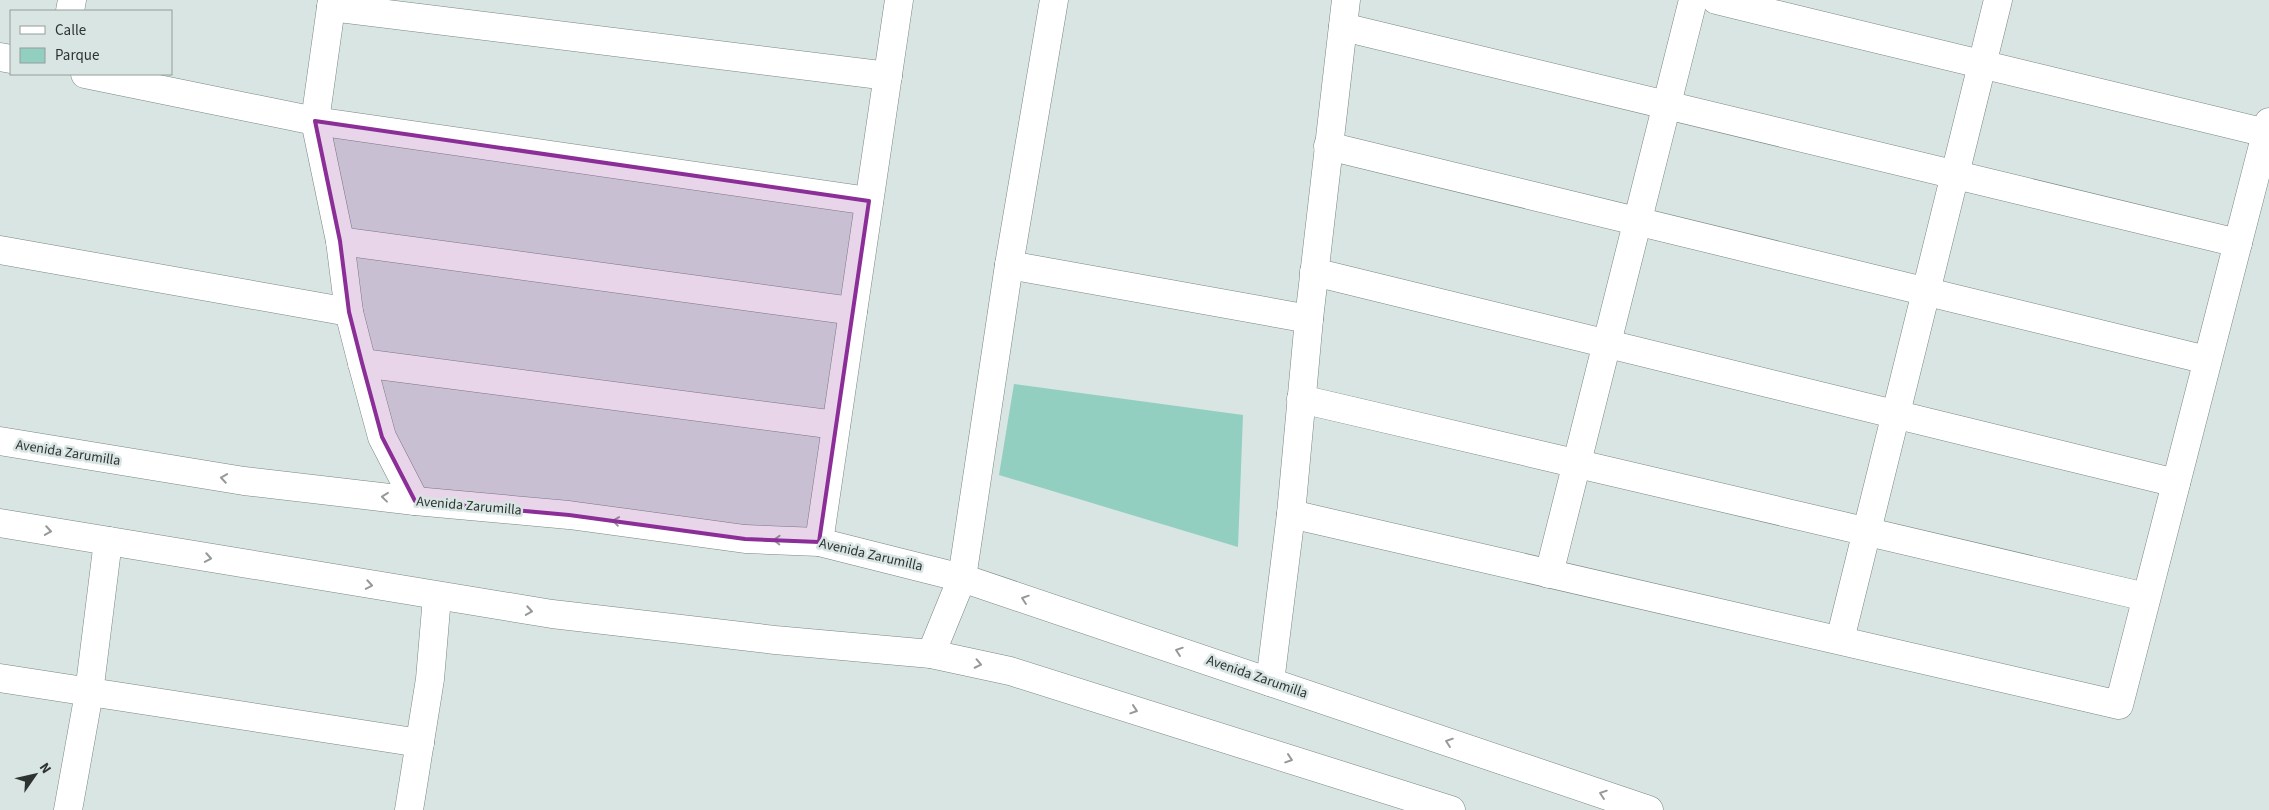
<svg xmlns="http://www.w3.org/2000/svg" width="2269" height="810" viewBox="0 0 2269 810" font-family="'Source Sans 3',sans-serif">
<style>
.green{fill:#92cfc1}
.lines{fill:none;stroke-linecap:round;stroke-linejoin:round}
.minor-casing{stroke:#798683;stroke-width:29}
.tertiary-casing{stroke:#798683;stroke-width:29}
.minor{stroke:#fff;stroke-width:28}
.tertiary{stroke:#fff;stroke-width:28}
.oneway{stroke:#969998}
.marked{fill:#8c2e97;fill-opacity:0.2;stroke:#8c2e97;stroke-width:4;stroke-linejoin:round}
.labels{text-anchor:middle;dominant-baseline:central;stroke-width:5;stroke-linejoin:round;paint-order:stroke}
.street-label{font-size:14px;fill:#2d3331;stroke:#d8e5e2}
</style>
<rect width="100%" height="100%" fill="#d8e5e2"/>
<path class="green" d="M1014,384l229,31 -5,132 -239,-72z"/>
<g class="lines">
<defs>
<g id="minor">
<path d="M332,0l-17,121 25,120 9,71 13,51 20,74 33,64"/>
<path d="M1716,0l550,133"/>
<path d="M331,7l557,69"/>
<path d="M70,11l2,-11"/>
<path d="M1343,27l895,216"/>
<path d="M0,57l11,2"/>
<path d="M85,74l230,47 554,80"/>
<path d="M1328,146l879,214"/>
<path d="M340,241l513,70"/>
<path d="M0,250l349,62"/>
<path d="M1009,265l300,54"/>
<path d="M1314,272l862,211"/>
<path d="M362,363l474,62"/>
<path d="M1301,399l845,198"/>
<path d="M1291,514l828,191 150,-583"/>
<path d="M819,542l80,-542"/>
<path d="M1549,574l144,-574"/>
<path d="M1840,640l158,-640"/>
<path d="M931,654l31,-76 47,-313 45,-265"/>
<path d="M0,678l420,65"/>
<path d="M1270,682l21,-168 18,-195 37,-319"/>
<path d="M68,810l21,-117 19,-152"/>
<path d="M409,810l21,-131 7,-82"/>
</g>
<g id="tertiary">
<path d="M0,441l244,40 171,20 154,14 176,24 74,3 143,36 687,232"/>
<path d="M0,523l552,91 223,26 156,14 79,17 441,139"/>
</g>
</defs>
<use href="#minor" class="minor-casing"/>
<use href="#tertiary" class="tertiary-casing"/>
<use href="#minor" class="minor"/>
<use href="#tertiary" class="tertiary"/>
</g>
<defs><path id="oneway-chevron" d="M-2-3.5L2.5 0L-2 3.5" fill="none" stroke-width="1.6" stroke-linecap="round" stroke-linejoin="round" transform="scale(1.25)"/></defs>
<g class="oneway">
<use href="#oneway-chevron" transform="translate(224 478) rotate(-171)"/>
<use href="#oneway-chevron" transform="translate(385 497) rotate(-174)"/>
<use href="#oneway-chevron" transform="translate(616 521) rotate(-172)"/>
<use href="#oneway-chevron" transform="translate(48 531) rotate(9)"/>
<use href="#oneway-chevron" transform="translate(777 540) rotate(-178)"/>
<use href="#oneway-chevron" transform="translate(208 558) rotate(10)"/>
<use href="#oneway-chevron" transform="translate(369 585) rotate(10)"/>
<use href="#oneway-chevron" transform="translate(1025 599) rotate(-161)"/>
<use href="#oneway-chevron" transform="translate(529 611) rotate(9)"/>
<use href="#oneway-chevron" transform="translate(1179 651) rotate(-161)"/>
<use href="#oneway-chevron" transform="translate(978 664) rotate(12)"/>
<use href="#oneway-chevron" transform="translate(1134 710) rotate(18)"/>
<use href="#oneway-chevron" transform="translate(1449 742) rotate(-161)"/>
<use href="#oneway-chevron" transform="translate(1289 759) rotate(18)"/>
<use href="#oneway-chevron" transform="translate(1603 794) rotate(-161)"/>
</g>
<path class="marked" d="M315,121l554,80 -50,341 -74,-3 -176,-24 -154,-14 -33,-64 -20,-74 -13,-51 -9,-71z"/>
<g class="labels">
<g class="street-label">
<text transform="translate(68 453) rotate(9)">Avenida Zarumilla</text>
<text transform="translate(469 506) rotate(5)">Avenida Zarumilla</text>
<text transform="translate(871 555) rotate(13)">Avenida Zarumilla</text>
<text transform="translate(1257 677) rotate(19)">Avenida Zarumilla</text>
</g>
</g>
<rect x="10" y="10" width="162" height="65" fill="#d8e5e2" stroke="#949e9b"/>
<rect x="20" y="26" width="25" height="8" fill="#ffffff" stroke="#949e9b"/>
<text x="55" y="35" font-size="15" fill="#2d3331">Calle</text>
<rect x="20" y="48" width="25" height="15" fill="#92cfc1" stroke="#949e9b"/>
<text x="55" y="60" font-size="15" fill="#2d3331">Parque</text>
<g transform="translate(35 775) rotate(56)" stroke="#d8e5e2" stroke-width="4" paint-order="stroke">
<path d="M0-4L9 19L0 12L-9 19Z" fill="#2d3331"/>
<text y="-8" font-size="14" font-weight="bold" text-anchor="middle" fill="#2d3331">N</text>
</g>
</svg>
